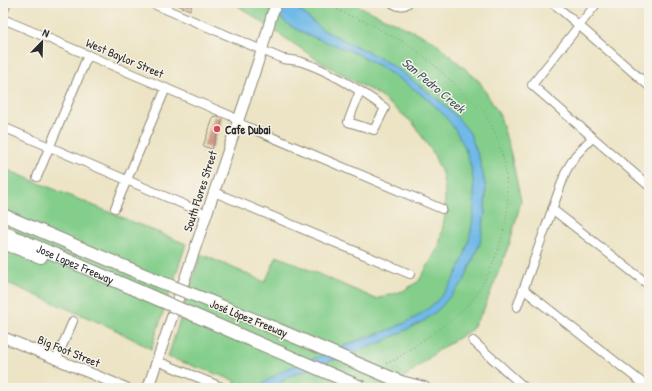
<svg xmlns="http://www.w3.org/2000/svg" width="652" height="391" viewBox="0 0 652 391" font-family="'Patrick Hand',sans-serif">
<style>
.green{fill:#83ce8b;stroke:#577c5b}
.water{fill:#70b9e8;stroke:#4e728a}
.building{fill:#cc9984}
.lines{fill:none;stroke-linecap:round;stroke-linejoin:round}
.minor-casing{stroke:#8c8878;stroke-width:10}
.major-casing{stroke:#8c8878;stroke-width:12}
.highway-casing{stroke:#8c8878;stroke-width:14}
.path{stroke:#8c8878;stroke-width:1;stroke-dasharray:1 3;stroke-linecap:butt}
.minor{stroke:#fff;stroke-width:8}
.major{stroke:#fff;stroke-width:10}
.highway{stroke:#fff;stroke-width:12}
.highway-bridge-casing{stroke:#8c8878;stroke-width:14;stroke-linecap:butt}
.highway-bridge{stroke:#fff;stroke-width:12}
.poi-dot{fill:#d1495b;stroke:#f7f3e8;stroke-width:1.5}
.labels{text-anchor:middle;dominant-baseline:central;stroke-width:3;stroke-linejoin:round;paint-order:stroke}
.street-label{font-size:12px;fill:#2b2b2b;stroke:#f7f3e8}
.poi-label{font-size:12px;font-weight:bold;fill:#2b2b2b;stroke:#f7f3e8;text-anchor:start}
.water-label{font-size:13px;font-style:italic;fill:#405664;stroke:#f7f3e8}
</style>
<rect width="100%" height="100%" fill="#f7f3e8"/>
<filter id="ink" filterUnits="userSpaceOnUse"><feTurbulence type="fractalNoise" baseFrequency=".025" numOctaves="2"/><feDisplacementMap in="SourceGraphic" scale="8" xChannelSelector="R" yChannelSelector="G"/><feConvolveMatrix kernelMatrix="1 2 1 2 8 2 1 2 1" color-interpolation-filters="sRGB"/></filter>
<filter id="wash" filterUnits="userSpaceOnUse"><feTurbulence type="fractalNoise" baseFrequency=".012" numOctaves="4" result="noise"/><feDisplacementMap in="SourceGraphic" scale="16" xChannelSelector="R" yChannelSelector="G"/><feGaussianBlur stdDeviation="0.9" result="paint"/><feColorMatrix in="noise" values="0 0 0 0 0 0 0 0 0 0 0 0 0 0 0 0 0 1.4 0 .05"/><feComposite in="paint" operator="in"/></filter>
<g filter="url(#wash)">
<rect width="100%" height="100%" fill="#ece4c5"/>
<g class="green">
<path d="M234,3h118l80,37 47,41 21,35 11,38 10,47 -11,41 -26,67 -12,20 -33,21 -48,38h-159l4,-7 -68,-24 33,-103 64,28 12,-26 99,43 27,-8 16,-10 20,-35 6,-30v-27l-3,-16 -9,-20 -20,-30 -34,-28 -60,-34z"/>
<path d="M3,168l183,76 -35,105 -39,-21 -109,-47z"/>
</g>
<path class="water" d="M266,3h25l32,27 55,27 21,13 42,32 17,16 12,15 10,28 6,27 -1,26 -5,29 -16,38 -25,28 -15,12 -42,21 -94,35 -15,11h-18c10,-6 19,-12 29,-18 9,-4 18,-7 26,-10 16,-6 31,-13 46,-19 22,-8 44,-13 63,-26 40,-25 56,-76 55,-122 -1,-45 -23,-78 -59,-103 -18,-13 -38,-26 -58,-36 -22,-10 -48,-16 -68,-29 -8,-6 -15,-15 -23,-22z"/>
<g id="blocks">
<g class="building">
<path d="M173,3h20l-3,7z"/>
<path d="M214,116l9,3 -11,30 -9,-3z"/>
</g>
</g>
</g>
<g filter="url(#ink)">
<use href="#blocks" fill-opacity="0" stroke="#8c8878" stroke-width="1"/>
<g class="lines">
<defs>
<g id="minor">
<path d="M151,3l132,56c6,1 13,1 19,3 30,10 58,28 83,46l-11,22 -26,-8 12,-31"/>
<path d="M392,3l6,3 7,-1 3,-2"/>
<path d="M553,3l96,83"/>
<path d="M597,3l-65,82 117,101"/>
<path d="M3,12l4,-9"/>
<path d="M3,19l228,97 12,9 199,84"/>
<path d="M3,127l203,87"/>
<path d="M37,177l51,-122"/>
<path d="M214,192l196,82"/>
<path d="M115,208l51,-120"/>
<path d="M552,209l97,76"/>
<path d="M523,289l126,99"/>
<path d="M517,307l49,-136 9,-15 17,-18"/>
<path d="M473,341l52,47"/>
<path d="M56,360l17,-39"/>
<path d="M157,361l67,27"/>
</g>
<g id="major">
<path d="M3,337l123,51"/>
<path d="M148,388l114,-338 10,-36 5,-11"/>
</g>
<g id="highway">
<path d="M3,215l153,65"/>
<path id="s1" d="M3,232l145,63"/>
<path d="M3,243l38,14"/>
<path d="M209,301l65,27"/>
<path d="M201,318l48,21"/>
<path d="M401,382l23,6"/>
</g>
</defs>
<use href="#minor" class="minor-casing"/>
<use href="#major" class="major-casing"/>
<use href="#highway" class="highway-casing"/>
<g class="path">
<path d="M327,3l18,11 24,9 11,7 24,12 20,14 21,19 16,16 23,21 10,18 11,33 3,42 -3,20 -7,25 -10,25 -16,26 -20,19 -57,40 -11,4"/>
<path d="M298,388l20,-3h15"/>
</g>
<use href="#minor" class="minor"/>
<use href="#major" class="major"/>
<use href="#highway" class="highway"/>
<defs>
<g id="highway-bridge">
<path d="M156,280l53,21"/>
<path d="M148,295l53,23"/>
<path d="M274,328l127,54"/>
<path d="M249,339l114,49"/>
</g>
</defs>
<use href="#highway-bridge" class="highway-bridge-casing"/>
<use href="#highway-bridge" class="highway-bridge"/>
</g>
</g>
<circle class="poi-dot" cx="217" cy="129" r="4"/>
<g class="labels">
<g class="street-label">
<text transform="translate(125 58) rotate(23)">West Baylor Street</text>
<text transform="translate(200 191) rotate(-72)">South Flores Street</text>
<text stroke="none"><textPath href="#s1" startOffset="79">Jose Lopez Freeway</textPath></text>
<text transform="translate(249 318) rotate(22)">José López Freeway</text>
<text transform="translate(69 351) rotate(22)">Big Foot Street</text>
</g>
<g class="poi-label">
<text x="225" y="129">Cafe Dubai</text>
</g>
<g class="water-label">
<text transform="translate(434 85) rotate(40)">San Pedro Creek</text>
</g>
</g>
<rect width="652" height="391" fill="none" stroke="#f7f3e8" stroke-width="16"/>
<g transform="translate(42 42) rotate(23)" stroke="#f7f3e8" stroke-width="3" paint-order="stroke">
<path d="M0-3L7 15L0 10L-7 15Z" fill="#2b2b2b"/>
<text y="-6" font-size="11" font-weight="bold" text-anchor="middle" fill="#2b2b2b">N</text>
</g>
</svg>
